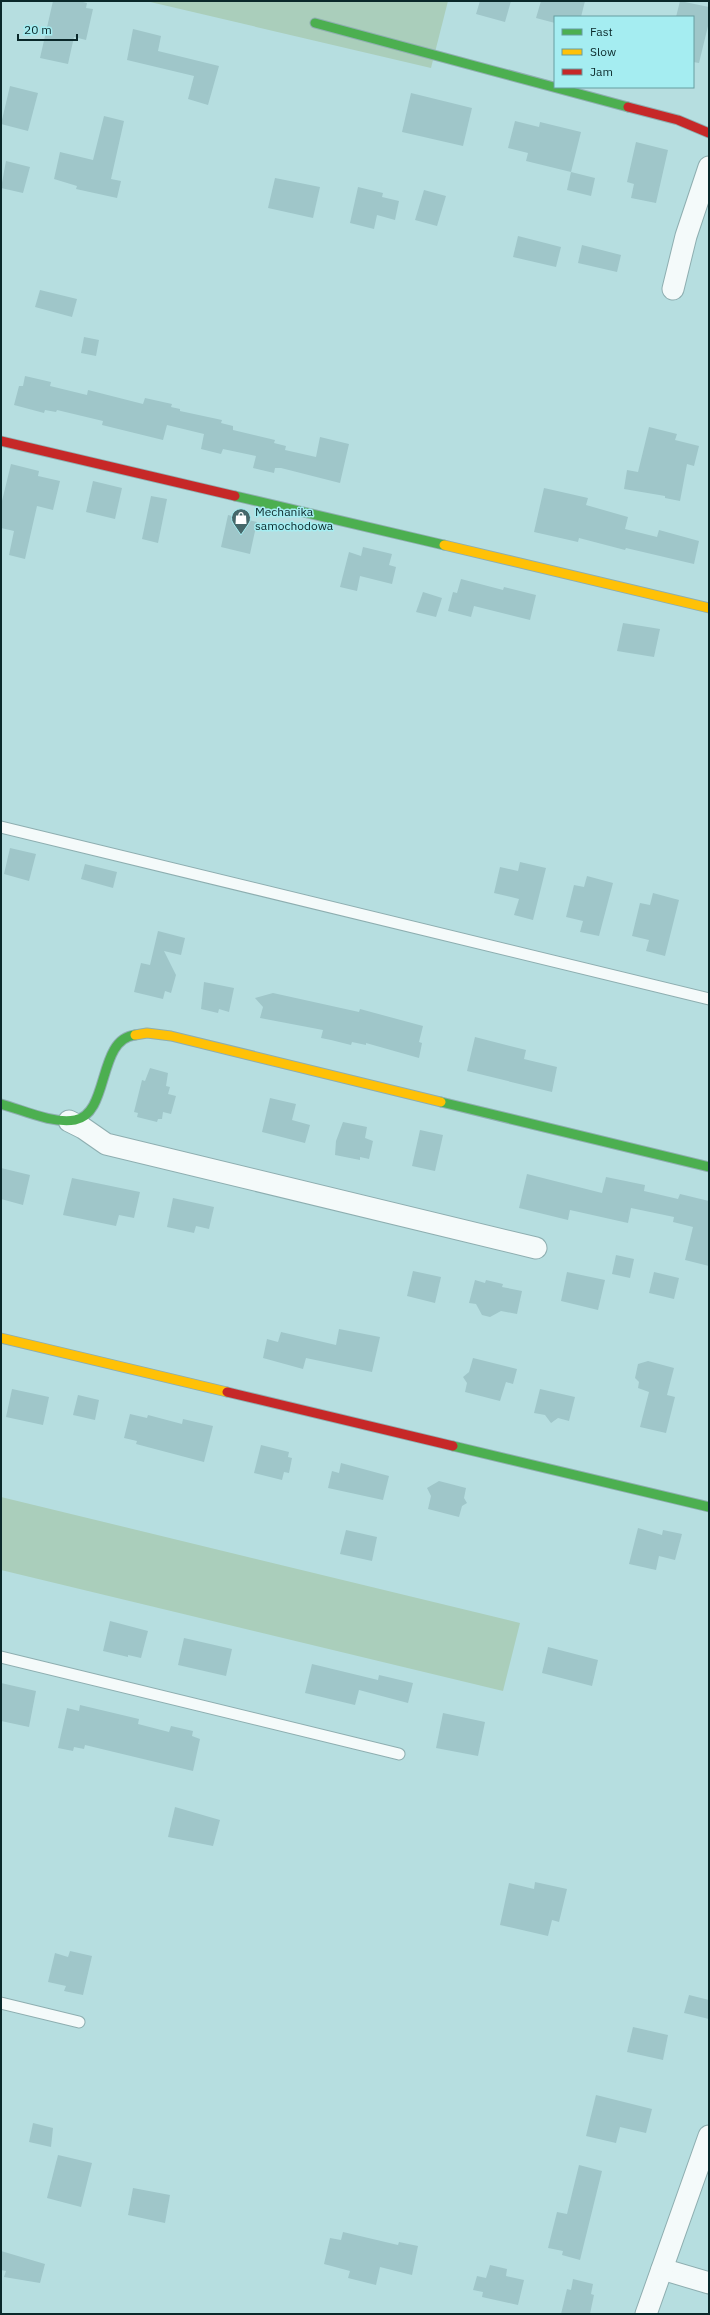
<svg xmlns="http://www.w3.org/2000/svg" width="710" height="2315" viewBox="0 0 710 2315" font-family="'IBM Plex Sans',sans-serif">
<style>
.green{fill:#aacebb}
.building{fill:#9fc6c9}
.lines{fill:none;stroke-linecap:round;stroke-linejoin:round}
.lane-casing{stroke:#8eaeb0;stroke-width:13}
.street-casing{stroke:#8eaeb0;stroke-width:23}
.fast-casing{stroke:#8eaeb0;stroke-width:11}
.slow-casing{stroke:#8eaeb0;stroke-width:11}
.jam-casing{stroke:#8eaeb0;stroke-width:11}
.lane{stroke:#f4fafa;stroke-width:11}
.street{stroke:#f4fafa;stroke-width:21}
.fast{stroke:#4caf50;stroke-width:9}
.slow{stroke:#ffc107;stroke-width:9}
.jam{stroke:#c62828;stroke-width:9}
.labels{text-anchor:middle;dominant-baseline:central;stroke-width:3;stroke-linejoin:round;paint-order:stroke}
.poi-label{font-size:12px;fill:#0a282a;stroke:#a5edf1;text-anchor:start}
</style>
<rect width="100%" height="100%" fill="#b6dee0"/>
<g class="green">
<path d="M146,1h302l-17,67z"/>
<path d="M1,1497l519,126 -17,68 -502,-121z"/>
</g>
<g class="building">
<path d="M53,1h26l8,2 -1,5 7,1 -7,31 -12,-3 -6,27 -28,-6z"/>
<path d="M480,1h31l-6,21 -29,-8z"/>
<path d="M541,1h44l-4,16h-26v6l-19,-5z"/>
<path d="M680,1l29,6v15l-10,41 -6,-1v-45h-17z"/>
<path d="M133,29l28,7 -3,15 61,15 -11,39 -20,-6 6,-23 -67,-16z"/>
<path d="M10,86l28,7 -10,38 -27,-7z"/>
<path d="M411,93l61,15 -9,38 -61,-14z"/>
<path d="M104,116l20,5 -13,58 10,2 -4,17 -41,-9 1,-3 -23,-7 6,-27 33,8z"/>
<path d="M515,121l24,6 1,-5 41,10 -10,40 -45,-11 2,-8 -20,-5z"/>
<path d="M636,142l32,8 -12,53 -25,-5 3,-14 -7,-2z"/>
<path d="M6,161l24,6 -7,26 -22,-5z"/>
<path d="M571,172l24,6 -4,18 -24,-6z"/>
<path d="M275,178l45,9 -7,31 -45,-10z"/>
<path d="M358,187l25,6 -1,4 17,4 -4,19 -18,-5 -3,14 -24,-6z"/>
<path d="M424,190l22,6 -9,30 -22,-6z"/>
<path d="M518,236l43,11 -5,20 -43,-10z"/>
<path d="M582,245l39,10 -4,17 -39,-9z"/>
<path d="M40,290l37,9 -5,18 -37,-10z"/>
<path d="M84,337l15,3 -3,16 -15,-3z"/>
<path d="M25,376l26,6 -1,4 37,9 1,-5 55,14 2,-6 27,6 -1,3 9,2v2l42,9 -1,3 12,3v4l42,10 -1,3 12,3 -1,4 31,7 4,-20 29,7 -9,39 -59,-15h-6l-1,5 -21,-5 3,-12 -33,-7 -2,5 -20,-5 3,-15 -37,-9 -4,15 -61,-15 1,-4 -46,-11 -1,2 -11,-2 -1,3 -30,-8 5,-19h4z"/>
<path d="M649,427l28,7 -2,6 24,6 -5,20 -7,-2 -7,37 -15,-3v-2l-41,-7 3,-19 11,2z"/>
<path d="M11,464l28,7 -1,5 22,5 -7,29 -16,-4 -12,53 -16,-4 5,-24 -13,-3v-23z"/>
<path d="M93,481l29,7 -7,31 -29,-7z"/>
<path d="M544,488l44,10 -2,7 42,12 -3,12 32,8 2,-7 40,11 -5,23 -68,-16 -1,2 -46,-12 -1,4 -44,-10z"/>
<path d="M151,496l16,3 -9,44 -16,-4z"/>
<path d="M228,515l29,7 -7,32 -29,-7z"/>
<path d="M363,547l29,7 -3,11 7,2 -4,17 -32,-8 -3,15 -17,-4 9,-35 12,4z"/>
<path d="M461,579l42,11 1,-3 32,8 -6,25 -56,-14 -3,11 -23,-6 5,-19 4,1z"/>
<path d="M423,592l19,6 -6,19 -20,-5z"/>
<path d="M623,623l37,6 -6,28 -37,-6z"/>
<path d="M10,848l26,6 -7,27 -25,-7z"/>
<path d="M520,862l26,6 -13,52 -19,-5 5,-16 -25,-6 6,-26 18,4z"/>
<path d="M85,864l32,8 -4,16 -32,-9z"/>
<path d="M587,876l26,7 -14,53 -19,-4 3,-11 -17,-4 8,-32 10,2z"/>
<path d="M653,893l26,7 -14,56 -19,-5 3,-11 -17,-4 8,-33 10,2z"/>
<path d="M158,931l27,7 -4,17 -17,-4 12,24 -5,18 -6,-2 -2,8 -29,-7 7,-29 9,2z"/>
<path d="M204,982l30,6 -5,24 -10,-3 -1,4 -17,-4z"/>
<path d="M273,993l86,19 1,-3 63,17 -4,16 3,1 -3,15 -53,-15v2l-14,-3 -1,3 -20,-5 -10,-2 2,-8 -63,-12 3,-11 -8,-9z"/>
<path d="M475,1037l51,13 -2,9 33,8 -5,25 -85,-21z"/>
<path d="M150,1068l18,5 -2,13 4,1 -2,7 8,2 -5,18 -8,-2 -1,7h-4l-1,3 -20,-5 1,-4 -4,-1 8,-32 3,1z"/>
<path d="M270,1098l26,6 -4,16 18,5 -5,18 -43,-11z"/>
<path d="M343,1122l24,5 -2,11 8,3 -4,18 -9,-2v3l-25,-5 1,-14z"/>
<path d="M420,1130l23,5 -8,36 -23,-5z"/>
<path d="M1,1168l29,7 -7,30 -22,-6z"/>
<path d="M527,1174l75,19 4,-16 39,8 -1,6 34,8 2,-5 29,7v65l-24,-6 8,-33 -20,-5 1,-5 -43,-9 -3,15 -58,-13 -2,10 -49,-12z"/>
<path d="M72,1178l68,14 -6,26 -15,-3 -3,11 -53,-11z"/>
<path d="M173,1198l41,9 -5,22 -13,-3 -2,7 -27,-6z"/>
<path d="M616,1255l18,4 -4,19 -18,-4z"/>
<path d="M413,1271l28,6 -6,26 -28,-7z"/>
<path d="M567,1272l38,8 -7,30 -37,-9z"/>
<path d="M654,1272l25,6 -5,21 -25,-6z"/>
<path d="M475,1280l10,3 1,-3 17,4 -1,3 20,4 -5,23 -16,-3 -11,6 -8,-2 -6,-11 -7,-1z"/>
<path d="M339,1329l41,8 -8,35 -66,-14 -3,11 -40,-11 4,-19 11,3 3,-10 55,13z"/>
<path d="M473,1358l44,11 -4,15 -7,-2 -6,19 -35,-9 2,-9 -4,-6 6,-5z"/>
<path d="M648,1361l26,7 -7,27 8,2 -9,36 -26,-6 9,-35 -11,-4 1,-6 -4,-4 3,-14z"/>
<path d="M12,1389l37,8 -6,28 -37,-8z"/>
<path d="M540,1389l35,8 -6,24 -11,-3 -7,5 -6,-8 -11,-2z"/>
<path d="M78,1395l21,5 -4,20 -22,-5z"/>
<path d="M130,1414l17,4 1,-3 34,9 1,-5 30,7 -9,36 -68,-18 1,-3 -13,-3z"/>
<path d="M261,1445l28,7 -1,5 4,1 -3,15 -5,-1 -2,8 -28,-7z"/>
<path d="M341,1463l48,13 -6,24 -55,-12 4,-17 7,2z"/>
<path d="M439,1481l27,7 -2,10 3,5 -5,3 -3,11 -31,-8 3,-13 -4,-8z"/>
<path d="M638,1528l24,7 1,-5 19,4 -7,26 -16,-4 -3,14 -27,-6z"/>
<path d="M346,1530l31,7 -5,24 -32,-7z"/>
<path d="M110,1621l38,10 -7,27 -13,-3v2l-25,-6z"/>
<path d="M184,1638l48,11 -6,27 -48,-11z"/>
<path d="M548,1647l50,13 -6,26 -50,-13z"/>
<path d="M312,1664l66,16 1,-5 34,8 -5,20 -49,-13 -4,15 -50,-12z"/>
<path d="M1,1683l35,8 -7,36 -28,-6z"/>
<path d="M80,1705l59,14 -1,5 31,8 2,-6 22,5 -1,5 8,3 -7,32 -108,-26 -1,4 -10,-2 -1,4 -15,-3 9,-40 12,3z"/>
<path d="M443,1713l42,9 -7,34 -42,-8z"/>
<path d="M175,1807l45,13 -7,26 -45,-9z"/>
<path d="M535,1882l32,7 -8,33 -7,-2 -4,16 -48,-11 9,-42 25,6z"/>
<path d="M70,1951l22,5 -9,39 -19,-4 2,-5 -18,-4 7,-29 13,4z"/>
<path d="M689,1995l20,5v19l-25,-6z"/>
<path d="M633,2027l35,8 -5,25 -36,-8z"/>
<path d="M596,2095l56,14 -6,24 -26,-6 -4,16 -30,-7z"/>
<path d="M33,2123l20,5 -2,19 -22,-5z"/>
<path d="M58,2155l34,8 -11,44 -34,-9z"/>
<path d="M579,2165l23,6 -22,89 -18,-5 1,-4 -15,-3 9,-36 10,2z"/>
<path d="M133,2188l37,7 -5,28 -37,-8z"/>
<path d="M343,2232l55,13 1,-3 19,4 -6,29 -32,-8 -4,18 -28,-7 2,-7 -26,-7 6,-26 11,2z"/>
<path d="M1,2251l44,13 -5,19 -36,-6 2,-6 -5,-1z"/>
<path d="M490,2265l17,4 -1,7 18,4 -6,25 -36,-8 1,-5 -10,-2 4,-14 9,2z"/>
<path d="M573,2279l20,5 -2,10 3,1 -4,19h-29l6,-25 4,1z"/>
</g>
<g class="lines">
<defs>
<g id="lane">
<path d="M1,827l708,172"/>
<path d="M1,1657l398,97"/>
<path d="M1,2003l78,19"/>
</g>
<g id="street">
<path d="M673,289l13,-53 23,-69"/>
<path d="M69,1121l14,7 23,16 430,104"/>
<path d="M662,2269l47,14"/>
<path d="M646,2314l63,-178"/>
</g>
<g id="fast">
<path d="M315,23l313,84"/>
<path d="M235,496l209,49"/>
<path d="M441,1102l268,65"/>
<path d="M1,1104c22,6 51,20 74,16 35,-6 22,-81 60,-85"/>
<path d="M453,1446l256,61"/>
</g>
<g id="slow">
<path d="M444,545l265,63"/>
<path d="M135,1035l12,-2 24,3 270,66"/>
<path d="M1,1338l226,54"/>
</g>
<g id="jam">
<path d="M628,107l50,13 31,13"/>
<path d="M1,441l234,55"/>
<path d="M227,1392l226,54"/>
</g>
</defs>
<use href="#lane" class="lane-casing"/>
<use href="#street" class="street-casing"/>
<use href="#fast" class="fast-casing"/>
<use href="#slow" class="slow-casing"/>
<use href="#jam" class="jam-casing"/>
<use href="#lane" class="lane"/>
<use href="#street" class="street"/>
<use href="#fast" class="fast"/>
<use href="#slow" class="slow"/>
<use href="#jam" class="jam"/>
</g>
<defs>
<symbol id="shop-pin" viewBox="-11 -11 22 30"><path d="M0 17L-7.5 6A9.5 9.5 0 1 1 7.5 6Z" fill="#46686a" stroke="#a5edf1"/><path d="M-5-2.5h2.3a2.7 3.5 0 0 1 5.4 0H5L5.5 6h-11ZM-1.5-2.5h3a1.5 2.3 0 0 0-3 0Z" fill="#fff"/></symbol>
</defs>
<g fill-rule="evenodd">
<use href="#shop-pin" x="230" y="507" width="22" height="30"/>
</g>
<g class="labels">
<g class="poi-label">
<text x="255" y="511">Mechanika<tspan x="255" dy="14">samochodowa</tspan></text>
</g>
</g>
<rect width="710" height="2315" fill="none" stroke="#0a282a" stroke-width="4"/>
<rect x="554" y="16" width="140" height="72" fill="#a5edf1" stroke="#679ea1"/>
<rect x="562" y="29" width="20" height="6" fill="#4caf50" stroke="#679ea1"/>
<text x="590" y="36" font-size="12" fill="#0a282a">Fast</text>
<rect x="562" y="49" width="20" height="6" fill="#ffc107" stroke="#679ea1"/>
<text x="590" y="56" font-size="12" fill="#0a282a">Slow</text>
<rect x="562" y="69" width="20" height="6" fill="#c62828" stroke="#679ea1"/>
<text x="590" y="76" font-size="12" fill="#0a282a">Jam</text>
<path d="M18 34v6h59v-6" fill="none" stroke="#0a282a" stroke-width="2"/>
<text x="24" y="34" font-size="12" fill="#0a282a" stroke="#a5edf1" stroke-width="3" paint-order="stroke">20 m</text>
</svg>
